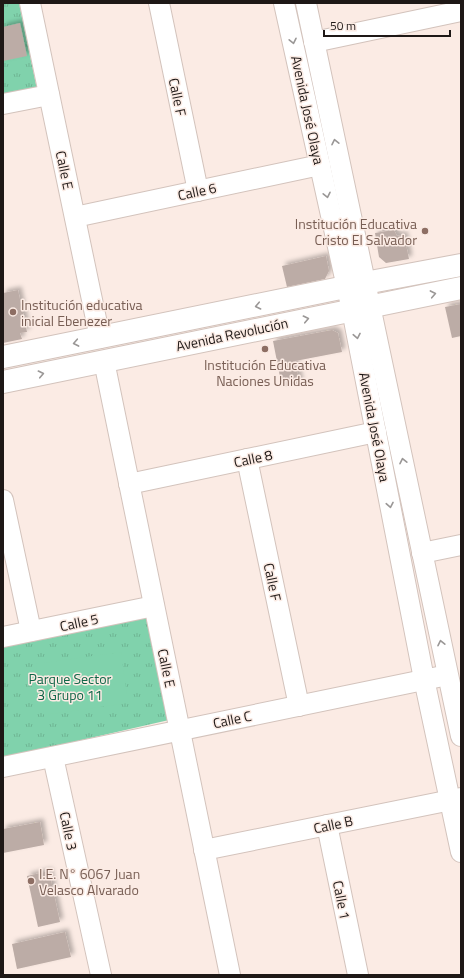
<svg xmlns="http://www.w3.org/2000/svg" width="464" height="978" viewBox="0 0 464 978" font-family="'Titillium Web',sans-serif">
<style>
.grass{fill:url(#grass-tufts)}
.pitch{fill:#80d2ac}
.building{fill:#bcaca6;filter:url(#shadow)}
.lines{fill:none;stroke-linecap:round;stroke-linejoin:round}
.minor-casing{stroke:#d3c3bc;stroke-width:22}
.tertiary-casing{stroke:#d3c3bc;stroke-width:24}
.minor{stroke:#fff;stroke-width:20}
.tertiary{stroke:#fff;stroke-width:22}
.oneway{stroke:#9a9796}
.education-dot{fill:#8d6e63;stroke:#fbebe4;stroke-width:1.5}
.labels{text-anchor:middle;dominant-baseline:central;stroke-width:3;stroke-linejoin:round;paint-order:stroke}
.street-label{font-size:14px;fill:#1e1816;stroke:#fbebe4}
.education-label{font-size:14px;fill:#785e54;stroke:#fbebe4;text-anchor:start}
.park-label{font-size:14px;fill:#0f6648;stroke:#fbebe4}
</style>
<defs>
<pattern id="grass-tufts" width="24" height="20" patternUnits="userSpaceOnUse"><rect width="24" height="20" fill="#80d2ac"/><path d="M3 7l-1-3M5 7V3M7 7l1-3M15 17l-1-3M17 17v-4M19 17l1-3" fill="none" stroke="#6eb493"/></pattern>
<filter id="shadow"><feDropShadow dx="3.5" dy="-3.5" stdDeviation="2" flood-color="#0004"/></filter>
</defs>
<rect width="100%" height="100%" fill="#fbebe4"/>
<g class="grass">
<path d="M3,3h16l18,86 -34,7z"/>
<path d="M145,613l24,107 -166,38v-113z"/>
</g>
<path class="pitch" d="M121,652l7,51 -84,12 -8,-51z"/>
<g class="building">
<path d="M20,23l7,33 -24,5v-34z"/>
<path d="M394,230l3,6 7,-1 5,24 -23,4 -7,-6 -4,-24z"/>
<path d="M326,256l3,15 -4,8 -38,8 -5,-21z"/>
<path d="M18,290l9,42 -7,1 2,6 -19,4v-50z"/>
<path d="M461,304v32l-9,2 -7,-31z"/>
<path d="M332,330l6,3 4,19 -47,9 5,23 -18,3 -9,-46z"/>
<path d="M40,822l4,23 -41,8v-24z"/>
<path d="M49,871l11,51 -22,5 -11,-51z"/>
<path d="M65,932l6,25 -54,12 -5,-25z"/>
</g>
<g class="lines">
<defs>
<g id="minor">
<path d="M30,3l70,335"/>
<path d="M159,3l39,188"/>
<path d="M284,3l68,307 72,369 37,173"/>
<path d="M306,3l155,733"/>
<path d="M314,42l147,-31"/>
<path d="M3,104l46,-9"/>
<path d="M75,217l245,-52"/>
<path d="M104,361l126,614"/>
<path d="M247,459l52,247"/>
<path d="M129,484l247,-52"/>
<path d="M3,500l28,131"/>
<path d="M422,553l39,-8"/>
<path d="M3,637l151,-31"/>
<path d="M53,757l48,218"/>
<path d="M3,767l435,-90"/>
<path d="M327,825l31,150"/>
<path d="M204,850l257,-52"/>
</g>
<g id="tertiary">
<path d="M3,357l362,-74 96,-18"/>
<path d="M3,382l458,-94"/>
</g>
</defs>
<use href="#minor" class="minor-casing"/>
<use href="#tertiary" class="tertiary-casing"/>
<use href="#minor" class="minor"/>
<use href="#tertiary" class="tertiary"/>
</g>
<defs><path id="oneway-chevron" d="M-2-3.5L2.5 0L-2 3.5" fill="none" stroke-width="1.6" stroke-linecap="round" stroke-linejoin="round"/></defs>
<g class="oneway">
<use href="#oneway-chevron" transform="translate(293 41) rotate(78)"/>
<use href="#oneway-chevron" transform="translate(335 142) rotate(-102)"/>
<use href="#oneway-chevron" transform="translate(327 195) rotate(78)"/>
<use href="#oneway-chevron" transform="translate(433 294) rotate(-11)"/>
<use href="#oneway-chevron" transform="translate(258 306) rotate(168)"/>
<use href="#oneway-chevron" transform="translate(306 319) rotate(-12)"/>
<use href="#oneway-chevron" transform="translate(357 336) rotate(79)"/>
<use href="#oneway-chevron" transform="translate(76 343) rotate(169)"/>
<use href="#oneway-chevron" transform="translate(41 374) rotate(-12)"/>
<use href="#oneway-chevron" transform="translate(403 461) rotate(-102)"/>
<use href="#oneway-chevron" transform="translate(390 505) rotate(79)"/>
<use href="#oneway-chevron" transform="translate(441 643) rotate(-102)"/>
</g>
<g class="education-dot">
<circle cx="425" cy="231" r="4"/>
<circle cx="13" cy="312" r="4"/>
<circle cx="265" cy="349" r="4"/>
<circle cx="31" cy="881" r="4"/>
</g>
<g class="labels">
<g class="street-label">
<text transform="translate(178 97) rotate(78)">Calle F</text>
<text transform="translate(308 110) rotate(78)">Avenida José Olaya</text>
<text transform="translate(65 170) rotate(78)">Calle E</text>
<text transform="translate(197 191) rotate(-12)">Calle 6</text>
<text transform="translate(232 334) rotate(-12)">Avenida Revolución</text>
<text transform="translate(375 427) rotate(79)">Avenida José Olaya</text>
<text transform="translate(253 458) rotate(-12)">Calle 8</text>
<text transform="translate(273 582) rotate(78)">Calle F</text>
<text transform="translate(79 622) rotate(-12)">Calle 5</text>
<text transform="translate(167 668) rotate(78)">Calle E</text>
<text transform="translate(232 719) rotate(-12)">Calle C</text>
<text transform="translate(333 824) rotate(-12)">Calle B</text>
<text transform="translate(69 831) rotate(78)">Calle 3</text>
<text transform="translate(342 900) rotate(79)">Calle 1</text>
</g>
<g class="education-label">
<text x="417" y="223" text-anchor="end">Institución Educativa<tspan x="417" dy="16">Cristo El Salvador</tspan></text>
<text x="21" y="304">Institución educativa<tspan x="21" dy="16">inicial Ebenezer</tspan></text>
<text x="265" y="364" text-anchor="middle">Institución Educativa<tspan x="265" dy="16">Naciones Unidas</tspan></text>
<text x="39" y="873">I.E. N° 6067 Juan<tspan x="39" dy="16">Velasco Alvarado</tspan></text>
</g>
<g class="park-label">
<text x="70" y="678">Parque Sector<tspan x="70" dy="16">3 Grupo 11</tspan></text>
</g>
</g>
<rect width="464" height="978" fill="none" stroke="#1e1816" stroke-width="8"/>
<path d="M324 30v6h126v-6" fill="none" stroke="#1e1816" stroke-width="2"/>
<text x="330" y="30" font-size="12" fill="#1e1816" stroke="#fbebe4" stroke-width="3" paint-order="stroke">50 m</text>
</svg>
